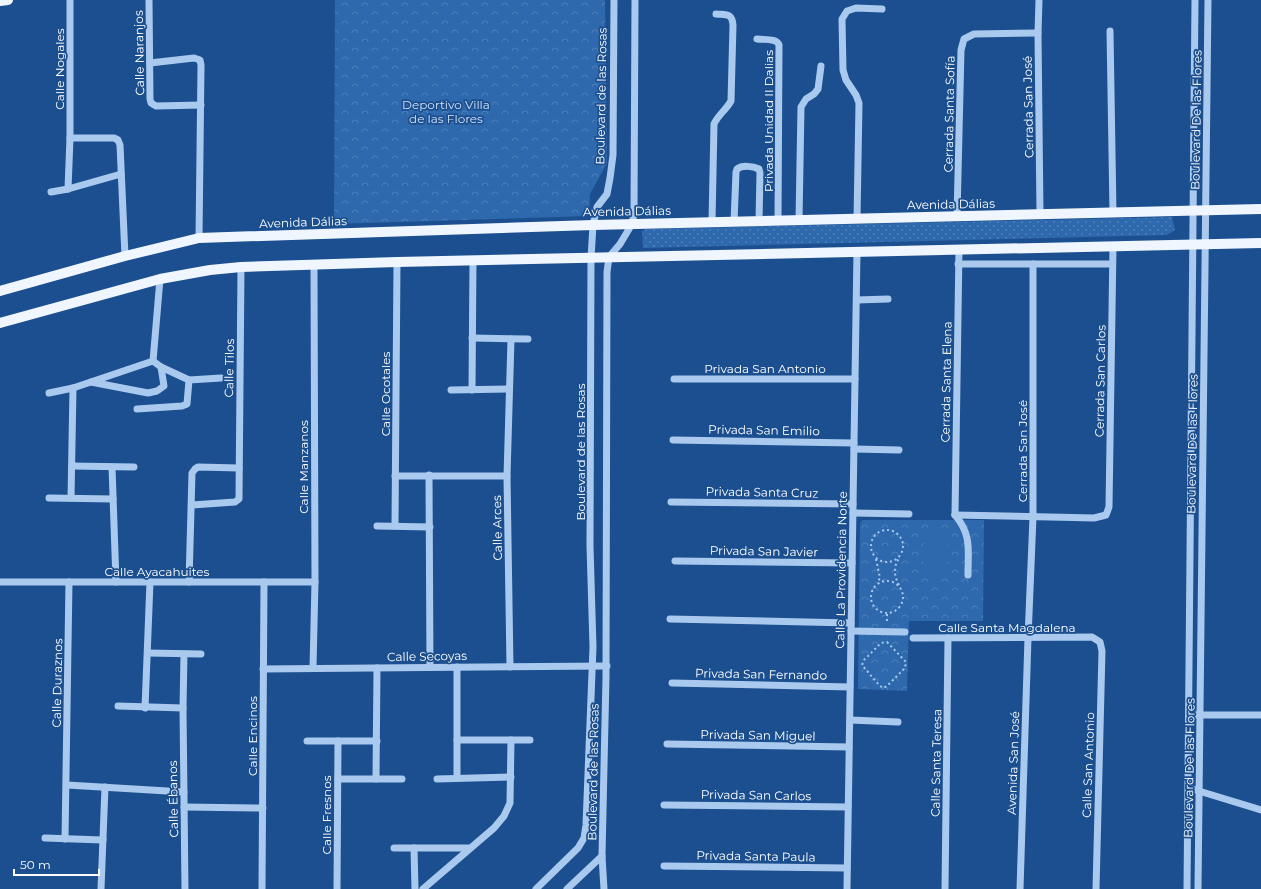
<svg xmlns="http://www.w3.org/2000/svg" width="1261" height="889" viewBox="0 0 1261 889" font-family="Montserrat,sans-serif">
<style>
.grass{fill:url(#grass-dots)}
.forest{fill:url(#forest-crowns)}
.garden{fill:#2e69ad}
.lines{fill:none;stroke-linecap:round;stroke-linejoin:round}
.path{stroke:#a9c9ee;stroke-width:2;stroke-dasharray:2 3;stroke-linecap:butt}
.minor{stroke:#a9c9ee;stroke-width:7}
.major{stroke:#f0f6ff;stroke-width:10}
.labels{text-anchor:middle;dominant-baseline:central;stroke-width:3.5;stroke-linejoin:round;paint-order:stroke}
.street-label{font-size:12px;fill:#fff;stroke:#1b4f8f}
.park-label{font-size:12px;fill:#cfe3fa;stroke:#1b4f8f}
</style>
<defs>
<pattern id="grass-dots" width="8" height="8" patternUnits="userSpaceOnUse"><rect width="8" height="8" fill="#2e69ad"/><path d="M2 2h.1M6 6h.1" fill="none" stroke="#4d80b9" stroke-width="1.8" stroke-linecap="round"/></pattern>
<pattern id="forest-crowns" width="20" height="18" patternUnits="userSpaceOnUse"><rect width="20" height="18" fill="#2e69ad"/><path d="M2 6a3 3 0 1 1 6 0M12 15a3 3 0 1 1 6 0" fill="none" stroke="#4d80b9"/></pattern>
</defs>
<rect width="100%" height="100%" fill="#1b4f8f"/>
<path class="grass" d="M1172,217l3,13 -8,5 -524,13 -1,-17 4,-2z"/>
<g class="forest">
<path d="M335,0h270l2,163 -17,31 -1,22 -255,8z"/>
<path d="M862,520h122l-1,101h-74l-2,70 -49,-2 2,-165z"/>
</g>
<path class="garden" d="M924,529h24l-1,45 -24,-1z"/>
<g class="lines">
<g class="path">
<circle cx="887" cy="546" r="16"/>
<path d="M876,559l4,19 -3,5"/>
<circle cx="887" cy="597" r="16"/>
<path d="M899,585c-5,-10 -6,-17 0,-27"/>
<path d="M887,614v8"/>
<path d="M887,642l19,20 -1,6 -18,18 -4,2 -4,-3 -17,-20 2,-5 17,-17z"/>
</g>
<g class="minor">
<path d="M149,0l1,99 1,4 5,3 45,-1"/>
<path d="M1039,0l-1,33 2,181"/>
<path d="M1110,31l3,182"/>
<path d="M757,39c8,1 20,-1 22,6l-1,176"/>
<path d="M150,63l44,-5 6,2 1,5 -2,173"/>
<path d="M70,138h44l4,2 2,5 5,111"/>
<path d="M68,189l2,-51v-138"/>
<path d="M51,192l17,-3 53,-15"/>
<path d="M957,216l4,-166 3,-11 10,-5 64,-1"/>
<path d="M857,219l2,-116 -3,-8 -10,-15 -3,-10 -1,-51 5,-8 9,-3 26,1"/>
<path d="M799,220l2,-113 5,-8 8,-5 4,-5 3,-23"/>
<path d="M712,222l2,-98c4,-9 12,-14 17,-23l2,-76c-1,-12 -6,-10 -17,-11"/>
<path d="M734,222l2,-50 1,-3c5,-4 16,-3 22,0l1,4 -1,48"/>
<path d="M958,264h154"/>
<path d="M857,300l31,-1"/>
<path d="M472,338l56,1"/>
<path d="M674,379h181"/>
<path d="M189,380l32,-2"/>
<path d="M91,382l57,11 9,-2 7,-5 -3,-19"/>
<path d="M451,390l57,-1"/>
<path d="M472,390l1,-130"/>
<path d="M49,393l24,-5 80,-27 7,-82"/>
<path d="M137,409l45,-3 5,-2 2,-24 -28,-13 -8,-6"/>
<path d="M673,440l181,3"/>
<path d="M854,449l45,1"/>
<path d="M72,466l62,1"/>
<path d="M112,467l4,115"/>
<path d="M429,475l1,192"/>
<path d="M395,476h112"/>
<path d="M49,498l64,1"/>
<path d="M71,498l2,-110"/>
<path d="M671,502l182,2"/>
<path d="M192,505l43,-3 4,-3 2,-232"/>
<path d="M853,513l56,1"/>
<path d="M955,515l139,3 12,-3 3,-8 4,-261"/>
<path d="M955,515l4,-266"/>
<path d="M955,515c17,20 13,35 13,60"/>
<path d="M377,526l53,1"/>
<path d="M395,526l2,-264"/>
<path d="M675,561l177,2"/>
<path d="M0,582h315"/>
<path d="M189,582l3,-109 3,-4 3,-2 41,1"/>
<path d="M670,619l181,4"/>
<path d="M851,631l54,1"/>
<path d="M913,638l179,-1 8,5 2,9 -6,238"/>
<path d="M148,653l53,1"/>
<path d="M184,654l-1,54 2,181"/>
<path d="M510,667l-3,-191 4,-137"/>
<path d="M313,668l2,-86 -1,-317"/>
<path d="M263,669l344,-3"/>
<path d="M672,683l178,4"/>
<path d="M118,706l65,2"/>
<path d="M145,708l5,-126"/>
<path d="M1196,715h65"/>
<path d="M850,720l48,2"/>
<path d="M457,740h73"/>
<path d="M307,741h70"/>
<path d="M667,744l182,3"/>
<path d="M457,778v-111"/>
<path d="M338,779h64"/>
<path d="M376,779l1,-111"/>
<path d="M437,779l74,-2"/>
<path d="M67,785l117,7"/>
<path d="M1189,788l72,22"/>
<path d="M664,805l184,2"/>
<path d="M184,807l79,1"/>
<path d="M45,838l58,2"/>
<path d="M65,839l4,-257"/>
<path d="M394,848h76"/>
<path d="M414,848l1,41"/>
<path d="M664,866l183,2"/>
<path d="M101,889l4,-102"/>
<path d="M262,889l2,-307"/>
<path d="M337,889l1,-148"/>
<path d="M423,889l71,-61 10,-12 6,-13 1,-63"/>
<path d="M536,889l42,-41 6,-10 2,-13 7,-178 -3,-101 1,-288 2,-33 4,-18 10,-13 3,-16 3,-23 1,-155"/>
<path d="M567,889l35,-33"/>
<path d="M604,889l-2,-33 4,-179 1,-405 2,-15 11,-13 12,-20 2,-11 1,-213"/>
<path d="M847,889l10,-637"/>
<path d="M945,889l3,-251"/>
<path d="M1020,889l8,-251 5,-121v-253"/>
<path d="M1187,889l8,-889"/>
<path d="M1198,889l10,-889"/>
</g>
<g class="major">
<path d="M0,1l8,-1"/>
<path d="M0,291l125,-35 74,-18 394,-13 668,-16"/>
<path d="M0,323l160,-44 50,-9 31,-3 156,-5 864,-19"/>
</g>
</g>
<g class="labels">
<g class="street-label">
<text transform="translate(139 53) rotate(-91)">Calle Naranjos</text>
<text transform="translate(59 69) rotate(-90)">Calle Nogales</text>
<text transform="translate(601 96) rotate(-89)">Boulevard de las Rosas</text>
<text transform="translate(1028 107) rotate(-91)">Cerrada San José</text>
<text transform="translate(949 114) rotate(-89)">Cerrada Santa Sofía</text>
<text transform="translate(1196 120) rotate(-89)">Boulevard De las Flores</text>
<text transform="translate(768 121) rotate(-90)">Privada Unidad II Dalias</text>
<text transform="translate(951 204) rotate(-1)">Avenida Dálias</text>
<text transform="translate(627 211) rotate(-1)">Avenida Dálias</text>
<text transform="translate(303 222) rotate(-2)">Avenida Dálias</text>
<text transform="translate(229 368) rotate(-89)">Calle Tilos</text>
<text x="765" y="368">Privada San Antonio</text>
<text transform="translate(1100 381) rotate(-89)">Cerrada San Carlos</text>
<text transform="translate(946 382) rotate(-89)">Cerrada Santa Elena</text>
<text transform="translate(385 394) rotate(-90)">Calle Ocotales</text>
<text transform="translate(764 430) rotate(1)">Privada San Emilio</text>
<text transform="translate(1192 444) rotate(-89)">Boulevard De las Flores</text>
<text transform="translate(1022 451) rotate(-90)">Cerrada San José</text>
<text transform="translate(580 452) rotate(-90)">Boulevard de las Rosas</text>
<text transform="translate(303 467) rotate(-90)">Calle Manzanos</text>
<text transform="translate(762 492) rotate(1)">Privada Santa Cruz</text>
<text transform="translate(497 528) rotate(-91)">Calle Arces</text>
<text transform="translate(764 551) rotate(1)">Privada San Javier</text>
<text transform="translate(841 570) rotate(-89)">Calle La Providencia Norte</text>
<text x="157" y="571">Calle Ayacahuites</text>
<text x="1007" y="627">Calle Santa Magdalena</text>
<text transform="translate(427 656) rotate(-1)">Calle Secoyas</text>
<text transform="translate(761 674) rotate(1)">Privada San Fernando</text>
<text transform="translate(57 683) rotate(-89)">Calle Duraznos</text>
<text transform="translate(758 735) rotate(1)">Privada San Miguel</text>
<text transform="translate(252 736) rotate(-90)">Calle Encinos</text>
<text transform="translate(936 763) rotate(-89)">Calle Santa Teresa</text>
<text transform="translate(1013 763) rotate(-88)">Avenida San José</text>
<text transform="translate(1088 765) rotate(-88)">Calle San Antonio</text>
<text transform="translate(1189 768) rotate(-89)">Boulevard De las Flores</text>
<text transform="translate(593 772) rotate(-89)">Boulevard de las Rosas</text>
<text transform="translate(756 795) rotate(1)">Privada San Carlos</text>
<text transform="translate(173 799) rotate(-91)">Calle Ébanos</text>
<text transform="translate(326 815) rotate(-90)">Calle Fresnos</text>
<text transform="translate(756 856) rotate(1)">Privada Santa Paula</text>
</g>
<g class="park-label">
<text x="446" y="104">Deportivo Villa<tspan x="446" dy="14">de las Flores</tspan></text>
</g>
</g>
<path d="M14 869v6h85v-6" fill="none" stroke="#ffffff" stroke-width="2"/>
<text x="20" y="869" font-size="12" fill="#ffffff" stroke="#1b4f8f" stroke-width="3" paint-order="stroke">50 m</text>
</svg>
